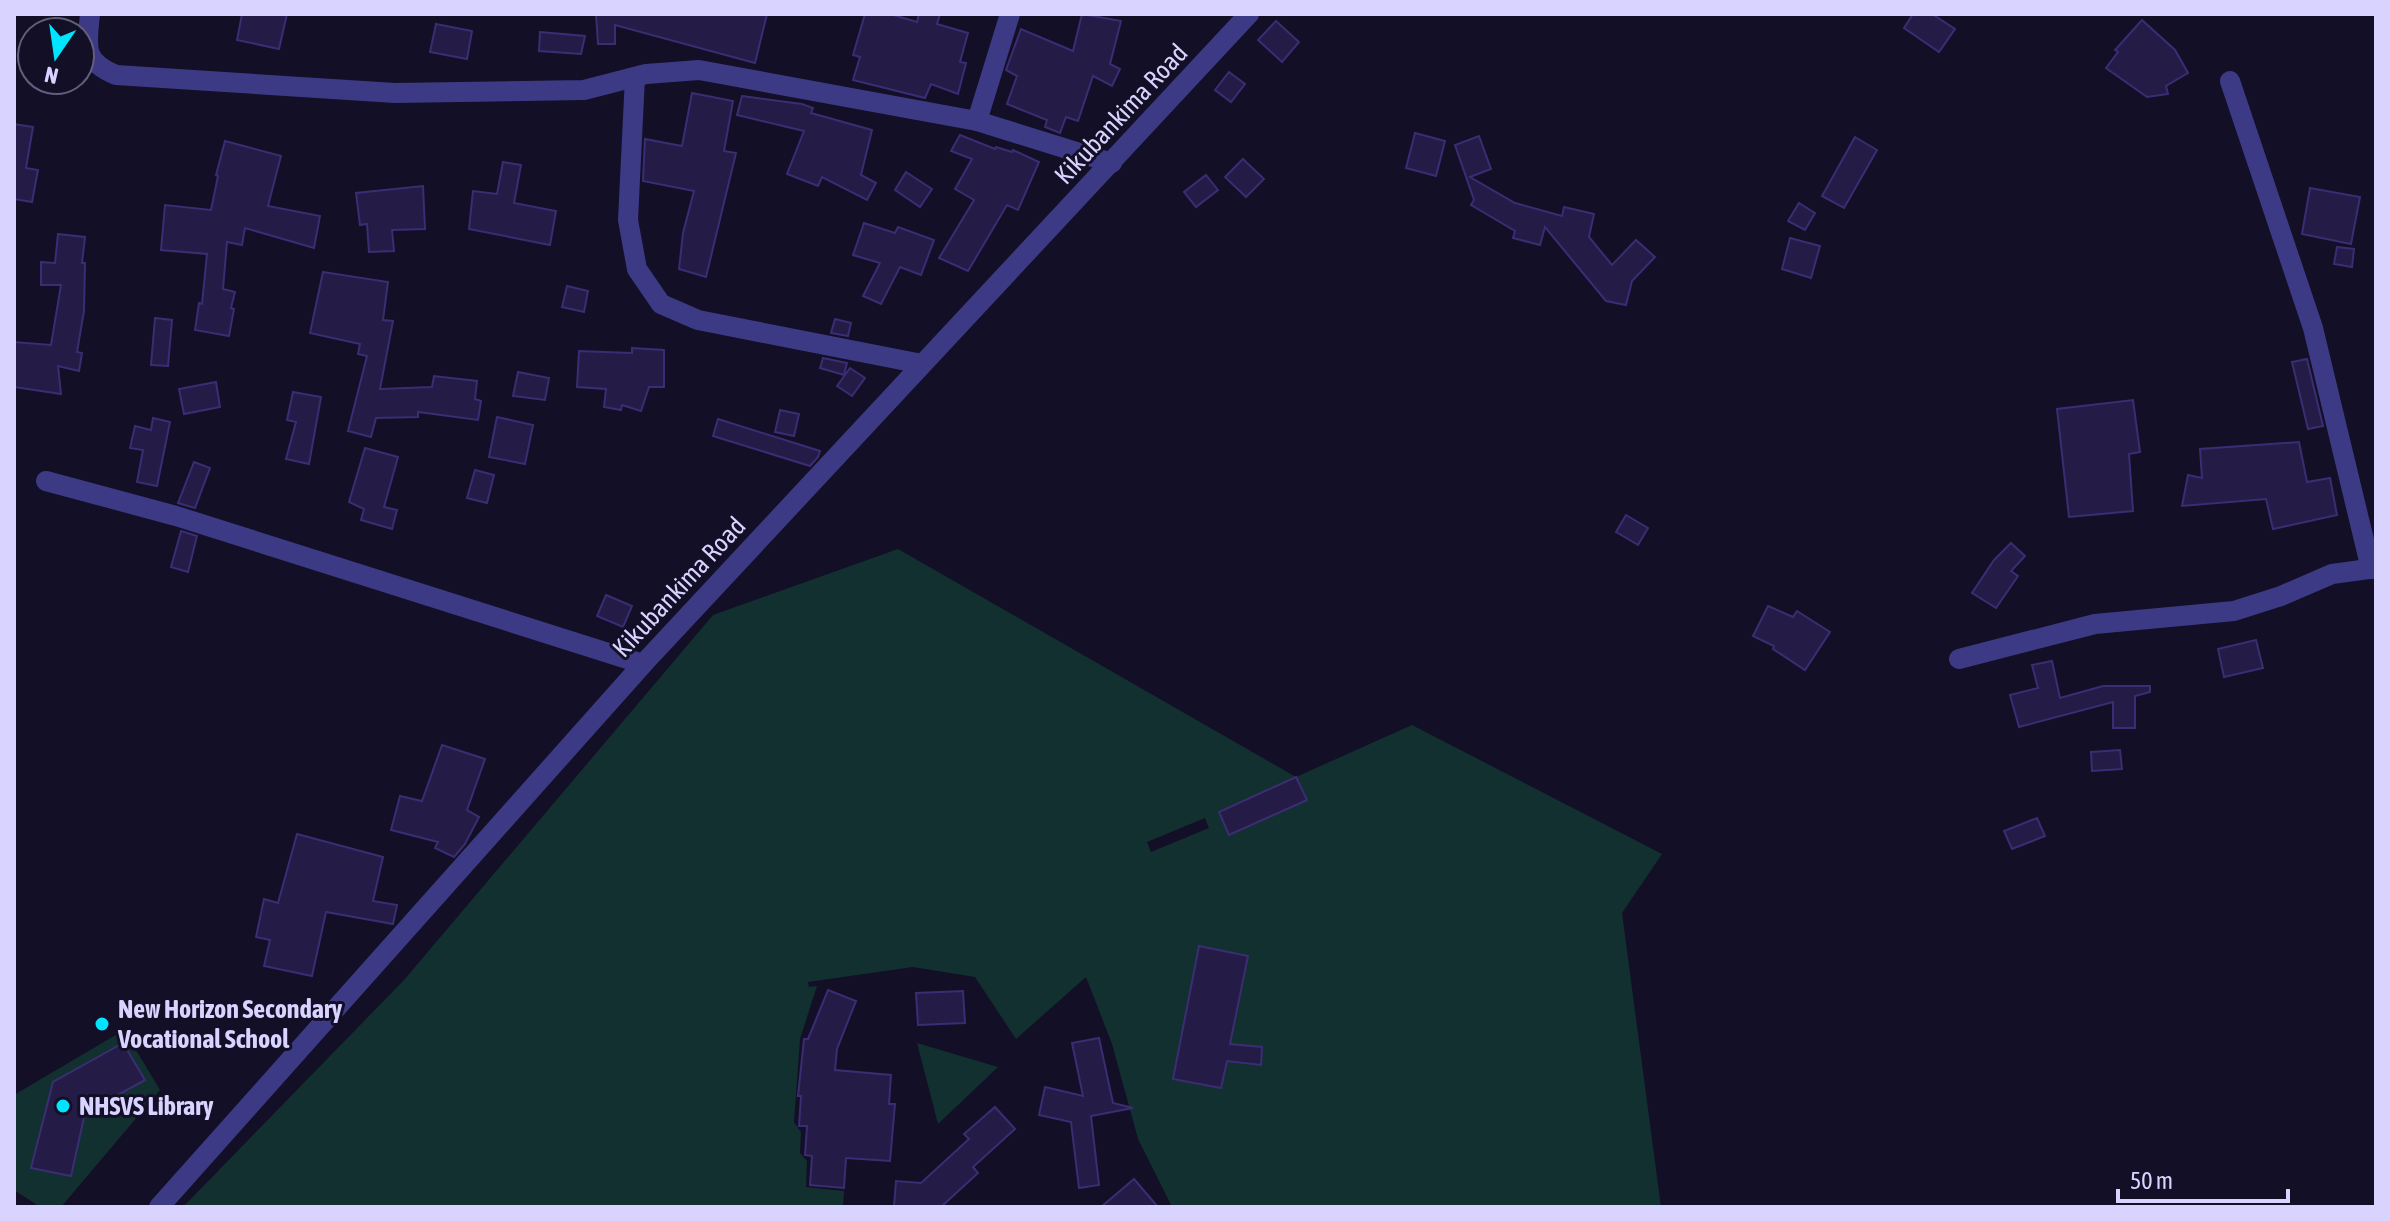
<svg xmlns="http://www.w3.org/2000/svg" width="2390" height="1221" viewBox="0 0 2390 1221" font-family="'Asap Condensed',sans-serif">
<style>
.green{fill:#12302f;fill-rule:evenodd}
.building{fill:#241b47;stroke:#3b2d73;stroke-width:2}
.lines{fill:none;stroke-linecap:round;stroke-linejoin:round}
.minor{stroke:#3d3a85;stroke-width:20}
.poi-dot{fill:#00e5ff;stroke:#130f26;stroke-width:3}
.labels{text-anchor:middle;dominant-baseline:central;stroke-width:6;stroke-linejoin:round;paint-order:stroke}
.street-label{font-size:26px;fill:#d9d4ff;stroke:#130f26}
.poi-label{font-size:26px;font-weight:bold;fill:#d9d4ff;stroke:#130f26;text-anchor:start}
</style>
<rect width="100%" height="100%" fill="#130f26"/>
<g class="green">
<path d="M898,549l398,228 116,-52 250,129 -40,59 39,294h-489l-34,-68 -26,-95 -26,-67 -70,62 -41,-62 -62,-10 -105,15 1,5 8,-1 -17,53 -6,83 7,10 -1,21 7,8 -1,26 38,4 -1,16h-660l221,-227 309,-365zM1205,818l4,10 -58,24 -4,-10zM1199,947l22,141 -48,-9z"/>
<path d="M124,1030l36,60 -99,117h-21l-26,-17v-95z"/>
<path d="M917,1043l81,24 -60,57z"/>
</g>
<g class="building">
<path d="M242,14h45l-8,35 -42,-9z"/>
<path d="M596,14h171l-12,49 -140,-38v19h-17z"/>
<path d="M865,14h25l27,8 2,-8h21l-3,10 31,9 -8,29 6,1 -8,31 -27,-10 -6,14 -72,-18 7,-23 -7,-2z"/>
<path d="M1082,14l39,7 -11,43 10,5 -8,17 -19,-10 -15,45 -12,-4 -6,16 -15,-6 2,-7 -40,-16 10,-28 -11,-6 15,-41 52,22z"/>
<path d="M1913,14h19l23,15 -16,23 -35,-24z"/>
<path d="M2142,20l33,30 13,23 -22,13 2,8 -21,3 -41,-29 12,-16 -3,-2z"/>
<path d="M1276,21l23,21 -17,20 -24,-22z"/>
<path d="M436,24l36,7 -5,28 -37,-7z"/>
<path d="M540,32l45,4 -4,18 -42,-3z"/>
<path d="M1229,72l16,12 -14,18 -16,-12z"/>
<path d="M692,93l41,8 -9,50 12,2 -30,124 -27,-8 4,-36 11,-42 -51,-10 2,-42 37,7z"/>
<path d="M742,96l60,8 11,4 -2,5 61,17 -11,45 15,8 -9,17 -45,-23 -4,9 -31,-12 17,-43 -67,-16z"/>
<path d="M14,124l19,3 -7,41 12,2 -6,32 -18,-3z"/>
<path d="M1415,133l30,8 -9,35 -30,-8z"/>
<path d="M960,135l35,14 1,-2 16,5 1,-2 26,12 -21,48 -11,-5 -39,66 -29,-13 35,-58 -19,-11 17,-30 -21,-8z"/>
<path d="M1479,136l12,33 -21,8 45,26 47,13 2,-9 30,7 -5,23 23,28 24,-25 19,17 -23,24 -6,24 -20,-4 -61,-74 -5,18 -27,-7 2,-7 -44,-26 3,-5 -19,-55z"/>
<path d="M1855,137l22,13 -33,58 -22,-12z"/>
<path d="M225,141l56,15 -13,50 52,10 -6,32 -69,-20 -3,17 -15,-3 -4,47 12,3 -4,16 3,1 -5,27 -34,-6 4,-27 3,1 5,-50 -46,-4 4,-45 46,5 7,-34 -2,-1z"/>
<path d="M1243,159l21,20 -18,18 -21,-20z"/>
<path d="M503,162l18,3 -7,38 42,8 -6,34 -81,-16 4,-38 24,3z"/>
<path d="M906,172l26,17 -12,18 -25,-17z"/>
<path d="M1206,175l12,15 -22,17 -12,-15z"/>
<path d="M423,186l2,43 -33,1 2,21 -25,1 -2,-28 -7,1 -4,-32z"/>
<path d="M2310,188l50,9 -9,47 -49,-10z"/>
<path d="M1799,203l16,10 -10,17 -17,-9z"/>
<path d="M864,223l31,10 3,-6 36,13 -13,35 -21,-8 -19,37 -18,-8 17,-33 -27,-8z"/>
<path d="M58,234l27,3 -3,26h3l-1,48 -7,41 5,1 -3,18 -21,-5 3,28 -47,-7v-45l37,3 10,-60h-20v-23l14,1z"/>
<path d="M1790,238l30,8 -9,32 -29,-9z"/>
<path d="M2337,247l17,2 -2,18 -18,-3z"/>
<path d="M323,272l65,10 -5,38 10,1 -13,68 52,-2 2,-11 43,5 -2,18 6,2 -3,19 -60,-8v5l-42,1 -5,19 -23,-6 19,-75 -9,-2 2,-10 -50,-11z"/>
<path d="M567,286l21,5 -4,21 -22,-5z"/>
<path d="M155,318l17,2 -4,46 -17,-1z"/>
<path d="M835,319l16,4 -3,13 -17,-3z"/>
<path d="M632,348l32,2v37h-15l-8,24 -19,-6 -1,5 -17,-3 2,-18 -29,-2 2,-36 53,2z"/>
<path d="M823,358l24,5 -3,12 -24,-7z"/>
<path d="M2307,359l16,67 -15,3 -16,-67z"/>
<path d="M850,368l15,10 -13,18 -15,-10z"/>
<path d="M518,372l31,6 -4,22 -32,-4z"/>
<path d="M216,382l4,25 -36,7 -5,-25z"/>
<path d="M293,392l28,5 -12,67 -23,-5 10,-37 -9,-2z"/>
<path d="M2133,400l7,52 -11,2 4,57 -64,6 -12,-108z"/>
<path d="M780,410l19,4 -5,22 -19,-4z"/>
<path d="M497,417l36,8 -8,39 -36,-7z"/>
<path d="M153,418l17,4 -13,64 -20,-4 6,-32 -13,-2 5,-22 16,4z"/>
<path d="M718,419l102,32 -2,6 -8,9 -97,-30z"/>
<path d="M2299,442l8,40 23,-4 7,37 -64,14 -7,-30 -84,7 6,-31 14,3 -2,-29z"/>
<path d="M365,448l33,9 -14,50 13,3 -5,19 -31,-9 3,-11 -15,-7z"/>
<path d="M194,462l16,6 -15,40 -17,-5z"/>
<path d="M475,470l19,5 -7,28 -20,-5z"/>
<path d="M1626,515l22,13 -10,17 -22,-13z"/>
<path d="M181,531l16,5 -9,36 -17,-5z"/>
<path d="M2011,543l14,13 -14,15 7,5 -22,32 -24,-15 22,-33z"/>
<path d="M606,595l26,11 -9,21 -26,-11z"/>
<path d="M1768,606l25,11 4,-6 33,21 -25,38 -32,-21 1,-3 -21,-10z"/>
<path d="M2256,640l7,28 -39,9 -6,-28z"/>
<path d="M2052,661l8,37 43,-12h47v6l-15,4v32h-22v-26l-94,25 -9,-32 28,-7 -6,-23z"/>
<path d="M442,745l43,14 -18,51 12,7 -14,27 -11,13 -19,-9 3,-6 -47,-12 9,-34 22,5z"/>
<path d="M2120,750l2,19 -30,2 -1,-19z"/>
<path d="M1296,777l11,23 -78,35 -10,-23z"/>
<path d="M2037,818l8,18 -33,13 -8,-18z"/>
<path d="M297,834l86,23 -10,44 24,4 -4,19 -67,-12 -14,64 -48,-10 6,-26 -14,-3 8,-38 14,4z"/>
<path d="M1199,946l49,10 -18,88 32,3 -1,18 -34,-4 -6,27 -48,-9z"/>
<path d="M828,990l28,11 -19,48 -2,21 56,5 -2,29h6l-5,57 -44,-3 -2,30 -34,-3 2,-29 -7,-1 2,-29h-8l2,-30h-3l6,-57h4z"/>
<path d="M963,991l2,32 -47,2 -2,-32z"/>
<path d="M1099,1038l14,65 20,5 -42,8 8,69 -20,3 -8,-66 -32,-7 6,-28 38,9 -11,-53z"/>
<path d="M123,1043l22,37 -60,33 -14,63 -40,-8 22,-86z"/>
<path d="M995,1107l20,22 -42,38 5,6 -37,34h-47l2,-26 25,2 48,-44 -5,-5z"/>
<path d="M1134,1179l24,28h-57z"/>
</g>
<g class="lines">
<g class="minor">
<path d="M90,14c-3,33 -8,47 26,61l279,18 189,-3 62,-16 53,-4 278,51 135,42"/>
<path d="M635,77l-7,143 9,49 24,35 37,16 224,44"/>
<path d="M2230,81l83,247 58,241"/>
<path d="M977,121l33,-107"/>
<path d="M46,481l130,35 467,148"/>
<path d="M1959,659l136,-35 139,-13 47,-15 51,-22 44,-6"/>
<path d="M159,1207l484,-543 606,-650"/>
</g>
</g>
<g class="poi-dot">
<circle cx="102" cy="1024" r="8"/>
<circle cx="63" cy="1106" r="8"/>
</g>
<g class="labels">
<g class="street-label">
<text transform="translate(1121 114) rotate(-47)">Kikubankima Road</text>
<text transform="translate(679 587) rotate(-47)">Kikubankima Road</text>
</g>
<g class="poi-label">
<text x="118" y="1009">New Horizon Secondary<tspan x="118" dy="30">Vocational School</tspan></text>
<text x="79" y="1106">NHSVS Library</text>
</g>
</g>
<rect width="2390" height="1221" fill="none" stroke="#d9d4ff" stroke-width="32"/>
<g transform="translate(56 56) rotate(193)"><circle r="38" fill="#130f26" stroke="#625e7d" stroke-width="2"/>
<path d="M0-6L14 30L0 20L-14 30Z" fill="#00e5ff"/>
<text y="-12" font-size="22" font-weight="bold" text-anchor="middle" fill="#d9d4ff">N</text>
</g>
<path d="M2118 1189v12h170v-12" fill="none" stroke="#d9d4ff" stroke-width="4"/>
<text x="2130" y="1189" font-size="24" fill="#d9d4ff" stroke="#130f26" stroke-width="6" paint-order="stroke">50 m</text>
</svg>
